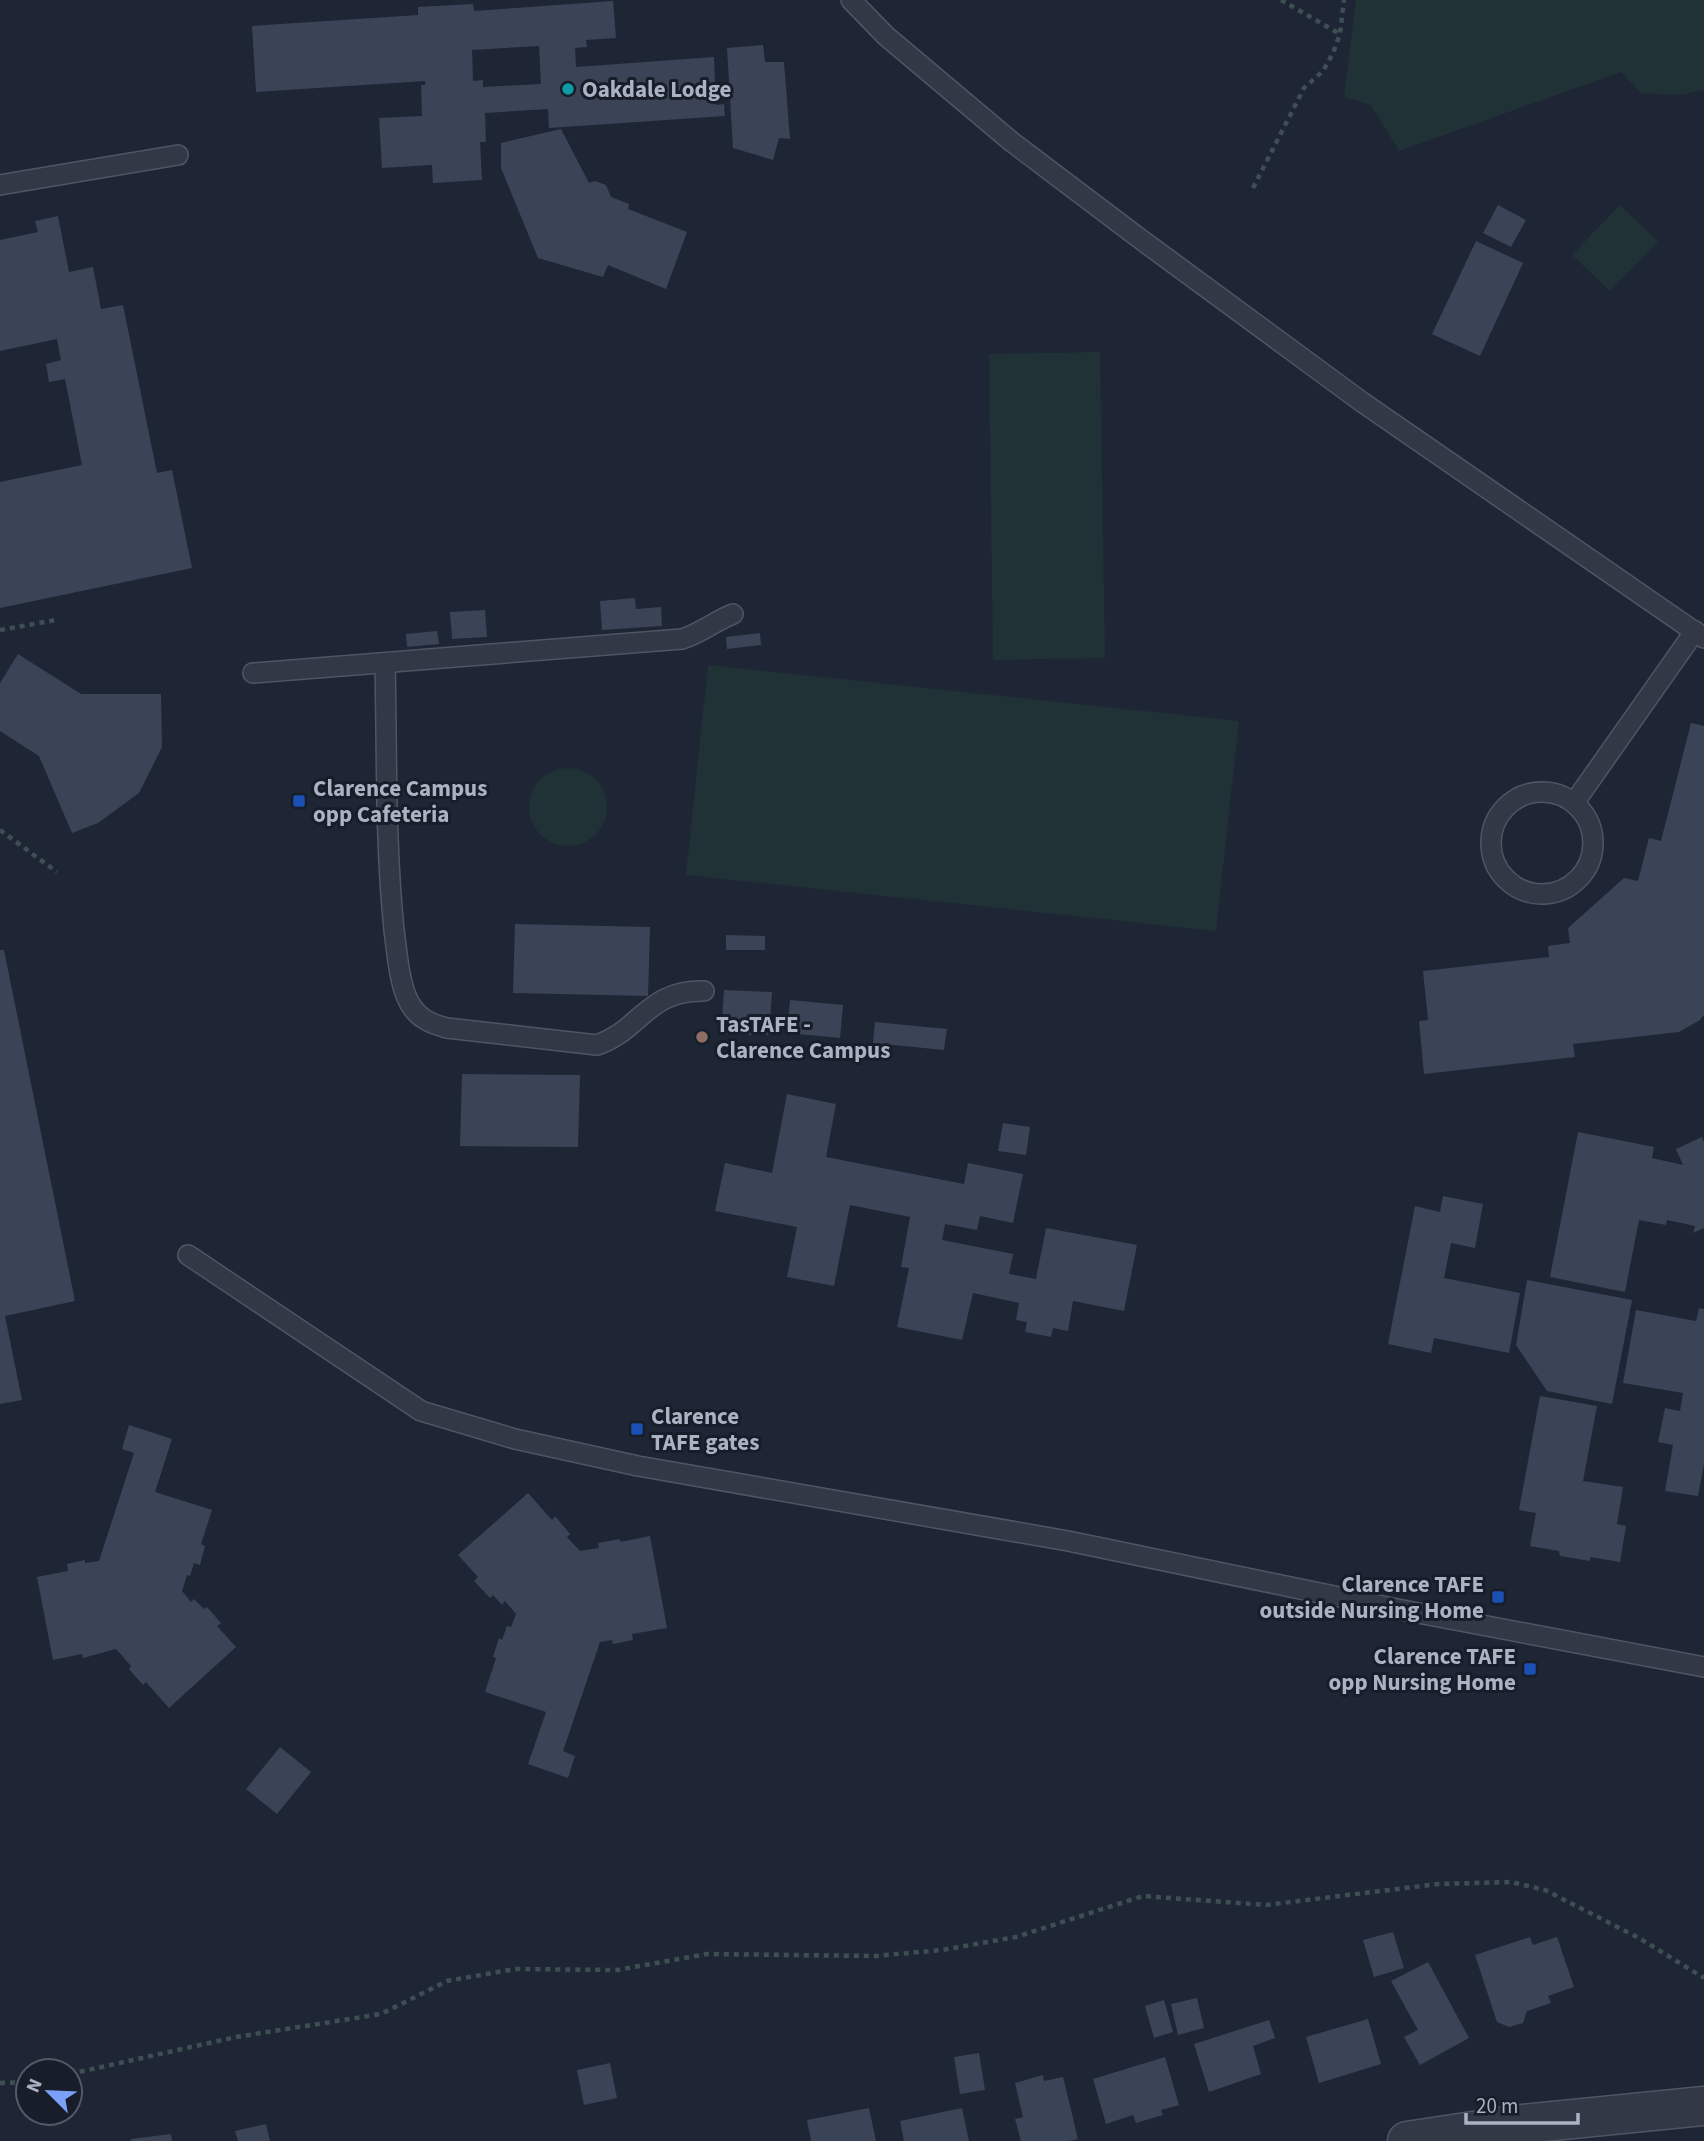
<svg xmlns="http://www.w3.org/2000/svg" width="1704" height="2141" viewBox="0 0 1704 2141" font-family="'Source Sans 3',sans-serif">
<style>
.green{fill:#203236}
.building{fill:#3a4456;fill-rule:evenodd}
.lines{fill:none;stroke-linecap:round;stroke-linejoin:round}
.service-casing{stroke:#4f5564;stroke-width:22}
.tertiary-casing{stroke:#4f5564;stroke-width:41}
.path{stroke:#3e4f54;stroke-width:4.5;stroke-dasharray:5 5;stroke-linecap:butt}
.service{stroke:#323846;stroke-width:19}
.tertiary{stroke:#323846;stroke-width:38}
.culture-dot{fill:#0f9aa8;stroke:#181d2a;stroke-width:2.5}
.transit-dot{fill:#1a4fb4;stroke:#181d2a;stroke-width:2.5}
.education-dot{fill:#8d6e63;stroke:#181d2a;stroke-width:2.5}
.labels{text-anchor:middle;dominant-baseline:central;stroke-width:6;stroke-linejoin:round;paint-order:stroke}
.poi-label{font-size:23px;font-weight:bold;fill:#abb2c3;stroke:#181d2a;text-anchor:start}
</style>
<rect width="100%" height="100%" fill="#1e2635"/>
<g class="green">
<path d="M1356,0h348v90l-25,5 -37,-2 -21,-21 -222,79 -28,-46 -27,-8z"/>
<path d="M1620,205l38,37 -48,49 -38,-36z"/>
<path d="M1100,352l5,306 -112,2 -4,-306z"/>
<path d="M708,665l531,56 -23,210 -530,-56z"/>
<circle cx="568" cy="807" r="39"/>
</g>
<g class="building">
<path d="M613,1l3,37 -30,2 1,7 -12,1 1,19 138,-10 2,48 8,-1 1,12 -176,12 -1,-19 -63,4 1,29h-6l2,38 -49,3 -1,-18 -50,3 -3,-50 43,-2 -1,-31h4v-4l-169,11 -4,-66 166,-11v-8l55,-3 1,7zM539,46l2,38 -58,3v-7l-10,1 -1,-31z"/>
<path d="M763,45l2,17h19l6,77 -11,-1 -6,22 -40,-12 -6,-100z"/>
<path d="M561,129l28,54 6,-2 11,4 5,12 18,7 -1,5 59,23 -21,57 -58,-24 -5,12 -65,-19 -37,-90v-25z"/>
<path d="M1498,205l28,15 -15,27 -28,-14z"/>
<path d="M58,216l11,56 24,-5 8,42 22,-4 34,168 15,-3 20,98 -192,40v-126l82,-17 -17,-86 -16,3 -3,-18 15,-4 -4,-21 -57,12v-111l38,-8 -3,-11z"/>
<path d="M1476,241l47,22 -43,93 -48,-22z"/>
<path d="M635,598l1,11 25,-2 1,19 -60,4 -2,-29z"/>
<path d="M485,610l2,27 -35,2 -2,-27z"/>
<path d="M437,631l2,13 -32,3 -1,-13z"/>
<path d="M760,633l1,12 -34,4 -1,-12z"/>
<path d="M18,654l63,40h80l1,53 -23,46 -41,30 -26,10 -33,-77 -39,-25v-48z"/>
<path d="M1691,723l13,3v289l-4,5 -21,12 -106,12 2,13 -151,17 -5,-53 9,-1 -5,-49 126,-14 -1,-11 22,-3 -2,-15 56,-50 14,3 11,-43 12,3z"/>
<path d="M515,924l135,3 -2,69 -135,-3z"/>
<path d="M726,935l39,1v14h-39z"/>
<path d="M0,950h4l71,351 -70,15 17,84 -22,4z"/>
<path d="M724,990l48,2 -3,43 -48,-1z"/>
<path d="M790,1000l53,5 -3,33 -53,-5z"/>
<path d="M875,1022l72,7 -3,21 -71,-7z"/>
<path d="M462,1074l118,1 -2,72 -118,-1z"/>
<path d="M787,1094l49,10 -10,53 138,27 4,-21 55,11 -10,49 -33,-7 -3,14 -32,-6 -3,16 71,14 -4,20 27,5 10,-51 91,17 -13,66 -51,-10 -5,30 -15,-3 -2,9 -26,-5 2,-10 -11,-2 3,-17 -46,-10 -11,47 -65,-13 12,-59 -8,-1 9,-50 -60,-12 -16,81 -47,-9 10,-50 -82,-16 10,-48 47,10z"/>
<path d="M1003,1123l27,4 -4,28 -28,-4z"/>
<path d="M1578,1132l76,15 -2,11 31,7 -7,-16 26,-12 2,5v86l-11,5 2,-7 -28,-6 -1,5 -27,-5 -14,72 -75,-15z"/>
<path d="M1443,1196l40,8 -8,44 -24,-5 -7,35 76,15 -11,60 -75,-15 -3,15 -43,-9 27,-138 25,6z"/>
<path d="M1527,1280l105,20 -20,104 -65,-13 -31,-46z"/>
<path d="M1699,1308l5,1v155l-6,32 -33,-5 8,-46 -15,-3 7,-34 15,3 3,-18 -60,-10 13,-73 60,11z"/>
<path d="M1540,1396l57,10 -14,75 40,6 -6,37 9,2 -6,36 -30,-5v4l-30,-5 -1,-5 -29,-5 6,-33 -17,-3z"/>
<path d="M129,1425l43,14 -17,53 57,18 -11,34 4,2 -5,19 -6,-2 -4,13 -3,-1 -5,16 9,11 3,-3 10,10 3,-2 14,16 -4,3 19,21 -67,61 -23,-26 -3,3 -14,-16 2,-3 -15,-17 -33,9 -1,-4 -29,6 -16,-83 31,-6 -1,-7 18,-4v3l14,-2 35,-108 -12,-4z"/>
<path d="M528,1493l24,27 3,-4 15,18 -3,3 13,14 19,-3 -1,-5 22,-4v3l30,-6 17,92 -35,6 1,6 -20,4 -1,-4 -12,2 -37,109 12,5 -7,22 -40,-14 18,-52 -61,-20 11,-34 -3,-1 6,-19 3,2 5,-14 4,1 5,-13 -11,-13 -3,4 -9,-10 -3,3 -16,-17 4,-4 -20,-22z"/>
<path d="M280,1747l31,25 -34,42 -31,-25z"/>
<path d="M1393,1932l11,36 -30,9 -11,-37z"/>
<path d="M1530,1937l3,8 24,-8 17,50 -26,9 3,7 -24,8 -4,12 -14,4 -12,-5 -22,-67z"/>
<path d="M1428,1962l41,76 -49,27 -16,-28 14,-7 -27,-49z"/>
<path d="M1197,1998l7,30 -26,7 -7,-31z"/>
<path d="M1164,2000l9,32 -19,6 -9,-32z"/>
<path d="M1368,2019l13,45 -62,19 -13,-46z"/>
<path d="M1269,2020l6,18 -22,8 8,28 -52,18 -15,-48z"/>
<path d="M979,2053l6,37 -25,4 -6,-37z"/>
<path d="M1165,2057l14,48 -18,5 2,5 -27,8 -3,-8 -27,9 -13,-45z"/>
<path d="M610,2063l7,35 -33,7 -7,-35z"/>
<path d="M1043,2075l1,6 19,-4 15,62 -9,2h-48l-6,-22 8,-2 -8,-34z"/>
<path d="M869,2108l7,33h-65l-4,-21z"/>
<path d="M962,2108l7,33h-65l-4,-20z"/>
<path d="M266,2124l4,17h-32l-3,-10z"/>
<path d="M171,2134l1,7h-41v-2z"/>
</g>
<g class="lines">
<defs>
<g id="service">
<path d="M851,0l35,36 126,106 127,96 223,164 342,236"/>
<path d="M0,185l178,-30"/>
<path d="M385,663c2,89 0,178 9,267 3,21 5,54 15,72 8,16 22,22 38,26l150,17c44,-15 50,-55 107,-54"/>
<path d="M253,673l429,-34c21,-7 31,-17 51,-25"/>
<circle cx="1542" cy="843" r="51"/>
<path d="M1574,803l121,-172"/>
<path d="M188,1255l233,156 94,28 123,27 430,75 329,68 307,58"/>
</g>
<path id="tertiary" d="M1407,2141l106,-16 191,-19"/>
</defs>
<use href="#service" class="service-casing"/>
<use href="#tertiary" class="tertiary-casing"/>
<g class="path">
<path d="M1281,0l59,34"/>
<path d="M1253,188l51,-100 19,-17 10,-18 7,-19 4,-34"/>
<path d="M0,630l56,-10"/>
<path d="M0,830l57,42"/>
<path d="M70,2074l166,-37 145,-23 66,-33 68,-12 102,1 90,-16 168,2 67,-6 74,-13 127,-41 123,9 172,-21 73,-2 34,8 94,48 65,40"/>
<path d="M0,2083l28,-1"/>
</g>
<use href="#service" class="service"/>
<use href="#tertiary" class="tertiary"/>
</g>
<circle class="culture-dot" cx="568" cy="89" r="7"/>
<g class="transit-dot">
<rect x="292" y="794" width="14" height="14" rx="3.5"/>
<rect x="630" y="1422" width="14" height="14" rx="3.5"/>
<rect x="1491" y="1590" width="14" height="14" rx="3.5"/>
<rect x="1523" y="1662" width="14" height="14" rx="3.5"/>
</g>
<circle class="education-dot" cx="702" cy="1037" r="7"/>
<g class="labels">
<g class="poi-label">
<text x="582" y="89">Oakdale Lodge</text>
<text x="313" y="788">Clarence Campus<tspan x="313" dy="26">opp Cafeteria</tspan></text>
<text x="716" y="1024">TasTAFE -<tspan x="716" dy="26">Clarence Campus</tspan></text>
<text x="651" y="1416">Clarence<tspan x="651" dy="26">TAFE gates</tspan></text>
<text x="1484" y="1584" text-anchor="end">Clarence TAFE<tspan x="1484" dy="26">outside Nursing Home</tspan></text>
<text x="1516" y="1656" text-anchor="end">Clarence TAFE<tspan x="1516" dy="26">opp Nursing Home</tspan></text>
</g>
</g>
<g transform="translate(49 2092) rotate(294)"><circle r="33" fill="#181d2a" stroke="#535967" stroke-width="2"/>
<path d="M0-5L12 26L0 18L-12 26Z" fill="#7ba0f8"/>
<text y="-10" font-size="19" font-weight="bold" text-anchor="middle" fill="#abb2c3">N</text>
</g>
<path d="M1466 2113v10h112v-10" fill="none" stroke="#abb2c3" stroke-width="3.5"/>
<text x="1476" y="2113" font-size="21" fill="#abb2c3" stroke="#181d2a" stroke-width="5" paint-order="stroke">20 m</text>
</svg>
